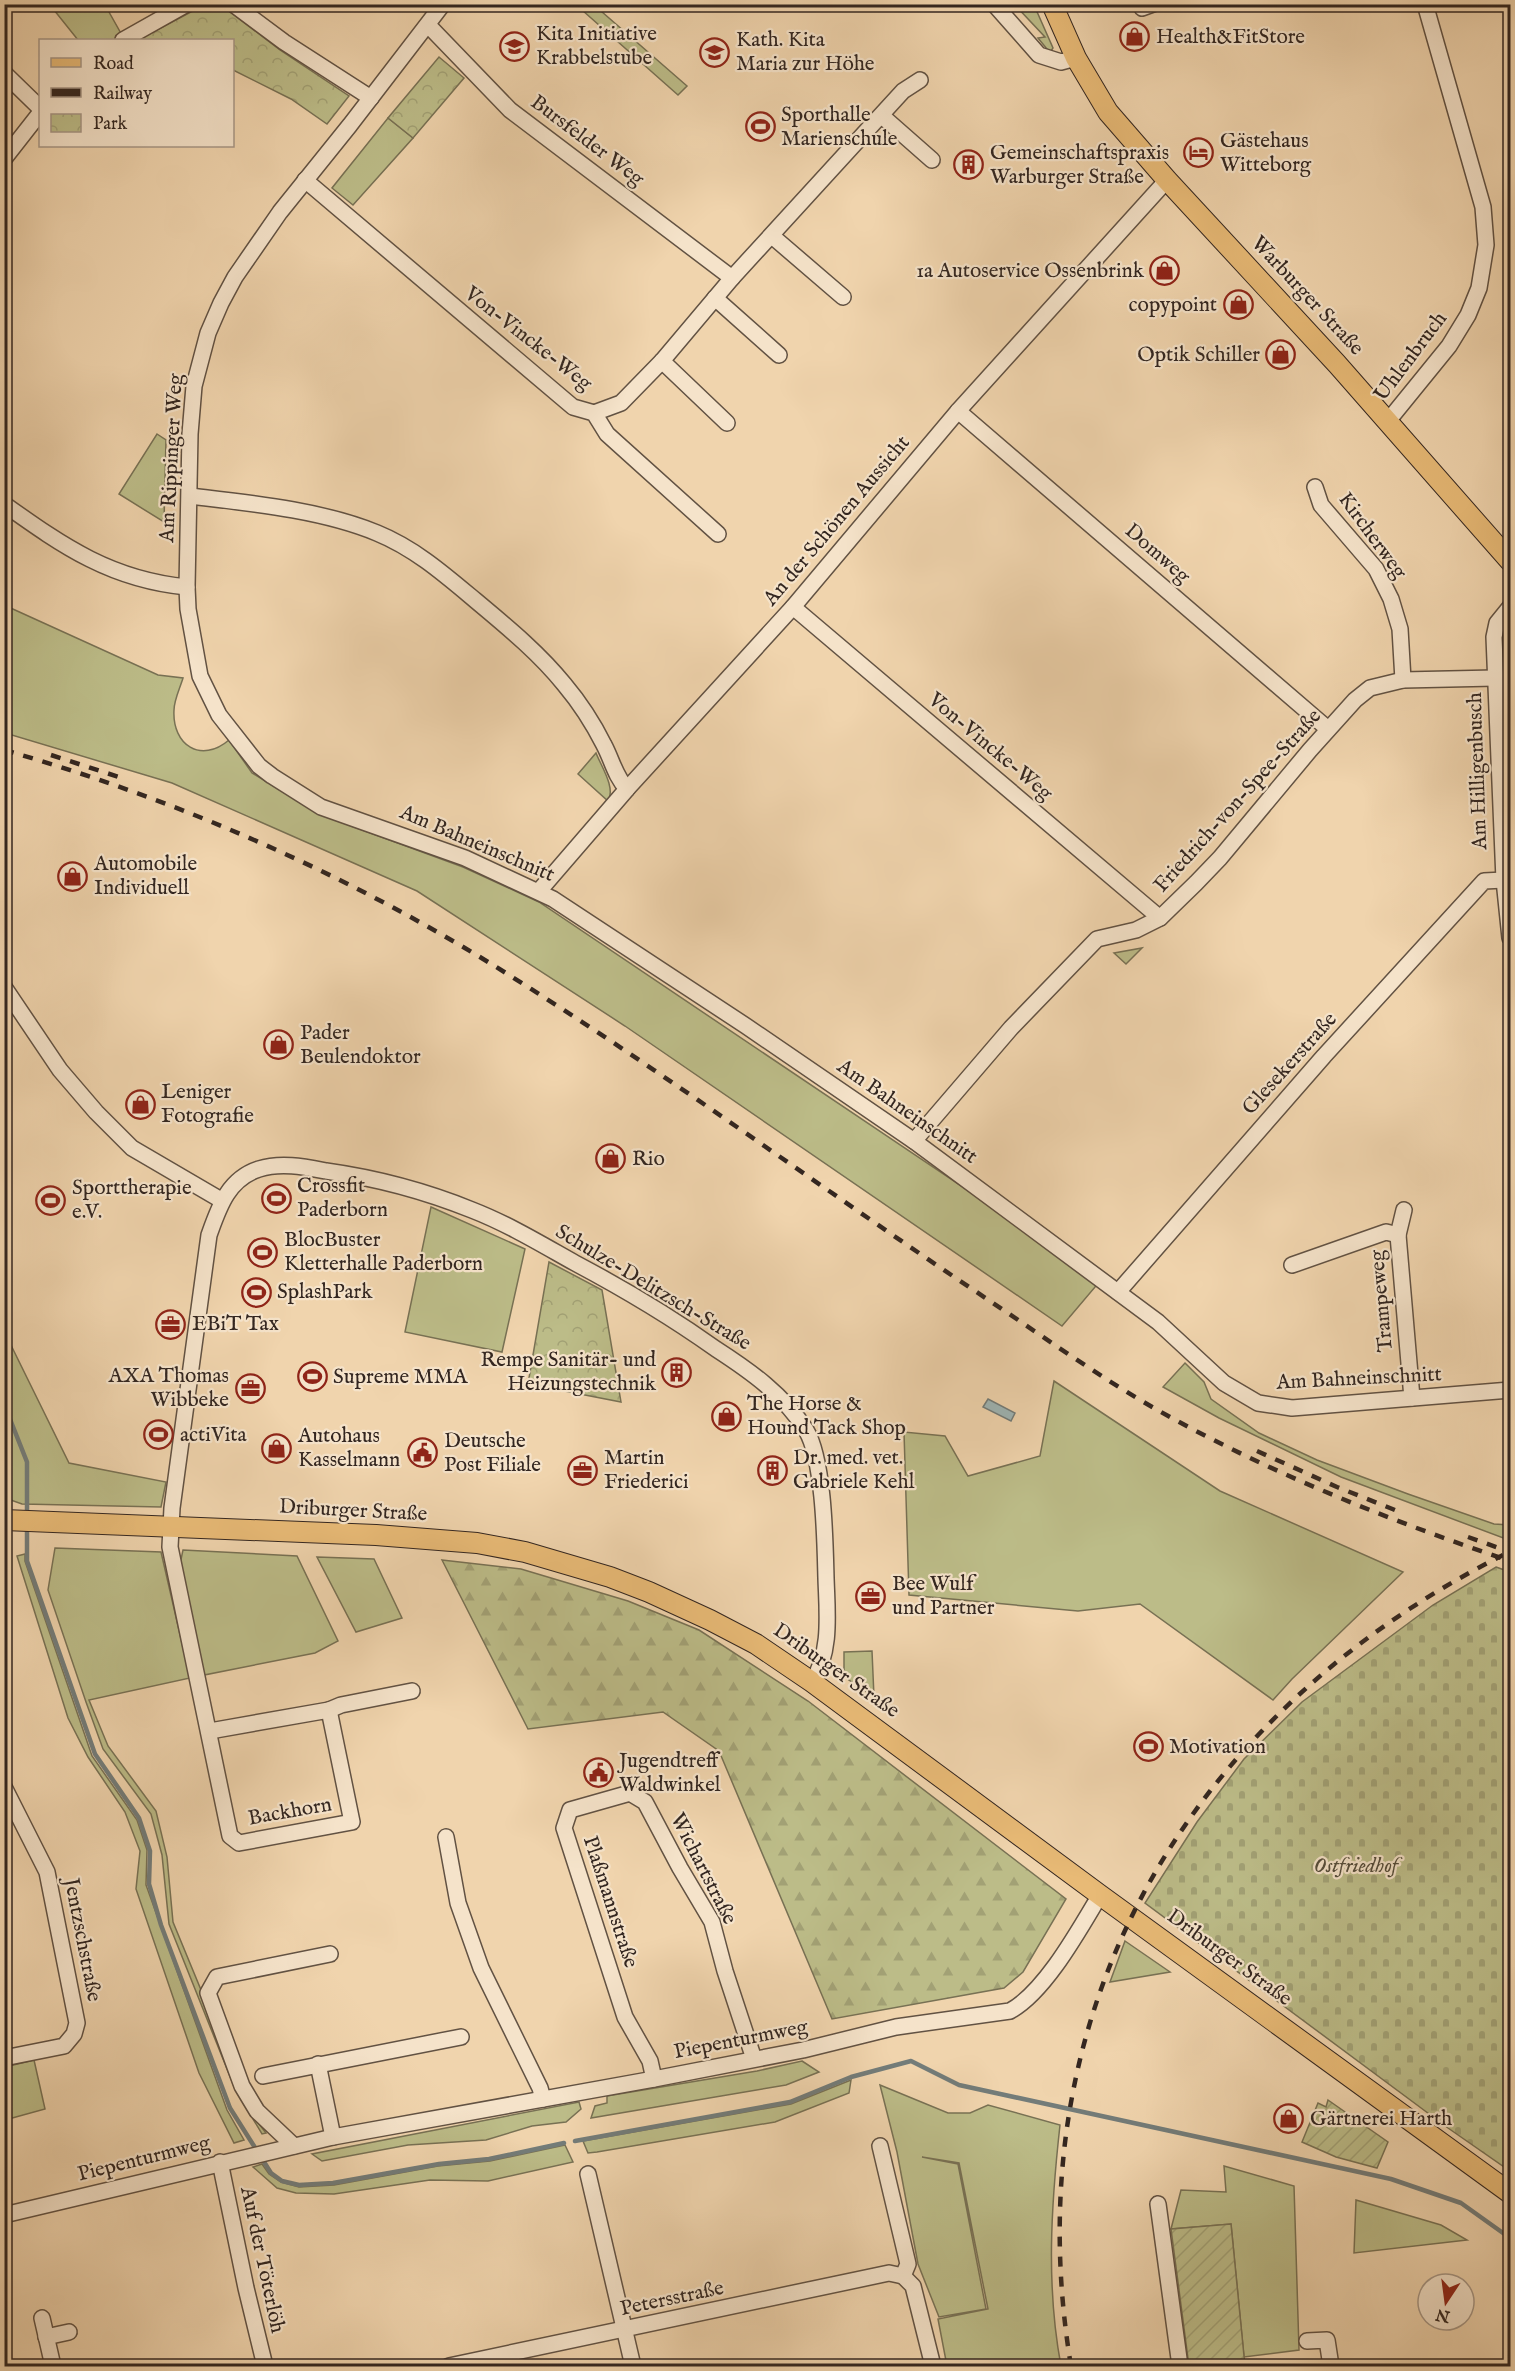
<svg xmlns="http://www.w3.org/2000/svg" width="1515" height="2371" viewBox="0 0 1515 2371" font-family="'IM FELL English',serif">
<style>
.grass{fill:#bcbc88;stroke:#787154;stroke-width:1.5}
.forest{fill:url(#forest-firs);stroke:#787154;stroke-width:1.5}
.cemetery{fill:url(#cemetery-stones);stroke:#787154;stroke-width:1.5}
.park{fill:url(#park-crowns);stroke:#787154;stroke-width:1.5}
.garden{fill:url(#garden-furrows);stroke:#787154;stroke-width:1.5}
.water{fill:url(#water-ripples);stroke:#737c79;stroke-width:1.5}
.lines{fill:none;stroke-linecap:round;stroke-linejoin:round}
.stream{stroke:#737c79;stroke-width:4.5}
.minor-casing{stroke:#625243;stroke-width:18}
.major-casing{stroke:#332620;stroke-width:22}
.minor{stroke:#f5e3ca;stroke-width:15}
.major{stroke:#e8ba76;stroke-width:20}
.rail{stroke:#332620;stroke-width:4.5;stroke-dasharray:10 10;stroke-linecap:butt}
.labels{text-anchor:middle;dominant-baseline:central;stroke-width:4.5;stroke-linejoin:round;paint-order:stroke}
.poi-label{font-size:21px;fill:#332620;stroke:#f5e3ca;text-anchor:start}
.street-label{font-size:21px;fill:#332620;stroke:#f5e3ca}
.park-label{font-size:21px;font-style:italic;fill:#554c3a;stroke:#f5e3ca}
</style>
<defs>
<pattern id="forest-firs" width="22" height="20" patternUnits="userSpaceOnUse" patternTransform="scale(1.5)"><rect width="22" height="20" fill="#bcbc88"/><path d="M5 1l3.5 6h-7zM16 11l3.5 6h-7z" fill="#a2a175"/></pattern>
<pattern id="cemetery-stones" width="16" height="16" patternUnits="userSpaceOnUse" patternTransform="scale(1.5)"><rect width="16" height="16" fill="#bcbc88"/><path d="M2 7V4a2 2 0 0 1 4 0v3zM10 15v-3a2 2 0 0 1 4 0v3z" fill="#a2a175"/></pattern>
<pattern id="park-crowns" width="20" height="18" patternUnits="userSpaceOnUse" patternTransform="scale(1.5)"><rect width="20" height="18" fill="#bcbc88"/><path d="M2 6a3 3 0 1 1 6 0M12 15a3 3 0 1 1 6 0" fill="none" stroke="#a2a175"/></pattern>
<pattern id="garden-furrows" width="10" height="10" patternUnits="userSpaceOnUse" patternTransform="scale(1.5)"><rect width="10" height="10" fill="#bcbc88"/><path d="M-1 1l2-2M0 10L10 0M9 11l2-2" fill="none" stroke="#a2a175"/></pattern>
<pattern id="water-ripples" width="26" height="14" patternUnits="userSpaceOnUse" patternTransform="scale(1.5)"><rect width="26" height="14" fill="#9eb5b5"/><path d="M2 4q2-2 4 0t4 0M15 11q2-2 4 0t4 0" fill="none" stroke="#819393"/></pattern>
</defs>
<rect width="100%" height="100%" fill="#f0d4ad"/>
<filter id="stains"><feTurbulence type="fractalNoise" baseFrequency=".00333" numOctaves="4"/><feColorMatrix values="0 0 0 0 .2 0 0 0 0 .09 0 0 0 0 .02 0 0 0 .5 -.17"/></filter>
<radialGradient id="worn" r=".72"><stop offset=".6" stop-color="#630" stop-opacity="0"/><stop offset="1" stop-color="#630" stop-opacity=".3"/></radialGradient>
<g class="grass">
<path d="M50,5h55l18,32 -5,3h-40z"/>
<path d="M587,5h7l93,81 -9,9 -96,-85z"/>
<path d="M1015,5h19l19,43 -2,3 -4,1v-3l-9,-11 7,-1z"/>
<path d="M388,118l25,20 -60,67 -21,-17z"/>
<path d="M157,434l9,6 -2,82 -45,-28z"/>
<path d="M4,605l154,70 25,3c-3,10 -9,22 -9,32 -2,35 27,54 55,30l23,33 67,41 144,53 76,35 562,378 -39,46 -437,-300 -208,-135 -245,-108 -167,-50z"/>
<path d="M596,753c5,13 20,35 12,48l-30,-27z"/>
<path d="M1142,948l-16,16 -12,-11z"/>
<path d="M431,1207l94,42 -23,103 -97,-20z"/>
<path d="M5,1333l64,130 97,19 -5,25 -139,-3 -17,-6z"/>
<path d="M1185,1363l19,19 7,17 48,34 58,27 91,34 86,30 16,1v13l-4,1 -165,-62 -122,-59 -56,-31z"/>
<path d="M1054,1381l166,110 183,81 -111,107 -19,21 -133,-96 -62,7 -169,-16 -5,-163 41,4 23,40 72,-20z"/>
<path d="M55,1548l106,4 29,126 -101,22 19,46 48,65 11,46 6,65 80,194 13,17 -4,1 -27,-45 -66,-165 -7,-69 -11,-41 -48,-65 -17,-47 -38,-112z"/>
<path d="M183,1550l114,6 41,85 -23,12 -111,22 -24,-111z"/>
<path d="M25,1554v7l67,195 45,64 10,30 -1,35 81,225 17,30 -10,3 -35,-70 -63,-184 4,-38 -15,-39 -37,-55 -20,-39 -51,-162z"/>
<path d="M317,1557l57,2 28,59 -46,14z"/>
<path d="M872,1651l2,46 -28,-19 -2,-5v-21z"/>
<path d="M1125,1941l45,31 -60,10z"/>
<path d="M34,2060l11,49 -40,11v-53z"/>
<path d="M802,2061l17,11 -33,13 -195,33 4,-12 12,-3v-7l150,-25z"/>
<path d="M851,2080l-2,13 -74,29 -178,30 -9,1 -5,-12 208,-37z"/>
<path d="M880,2085l68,28h22l18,-8 72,20c-9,81 -14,161 1,241h-114l-9,-47 50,-10 -29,-146 -37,-6 36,7 28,145 -47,8 -21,-53 -21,-112z"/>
<path d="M579,2102l2,7 -15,13 -34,4 -46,14 -78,5 -86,16 -10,-7z"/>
<path d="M565,2145l8,17 -85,19 -58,-1 -96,14 -38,-1 -19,-5 -24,-21 9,-3 7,10 12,8 18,5 35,-2 104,-19 52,-5z"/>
<path d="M1224,2166l70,20 5,164 -55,7 -13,-133 -60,5 10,-39 45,2z"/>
<path d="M1356,2200l85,25 26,15 -113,13z"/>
</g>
<path class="forest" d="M442,1560l79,9 107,32 71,29 109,71 258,198 -43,73 -19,16 -172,31 -113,-268 -56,-39 -135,17z"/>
<path class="cemetery" d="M1496,1567l14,5v599l-62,-43 -303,-225 52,-81 47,-63 58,-57 131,-97z"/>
<g class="park">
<path d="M204,5h17l59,45 69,46 -22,28 -36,-25 -58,-29 -1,-30h-94z"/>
<path d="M439,57l25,21 -51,60 -25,-20z"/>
<path d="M549,1262l53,28 19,112 -93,-18z"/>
</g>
<g class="garden">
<path d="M1328,2100l60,42 -11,26 -41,-11 -34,-15 16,-39 8,4z"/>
<path d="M1231,2224l14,142h-56l-18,-137z"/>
</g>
<path class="water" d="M988,1399l27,14 -4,8 -28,-14z"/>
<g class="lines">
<g class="stream">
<path d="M4,1404l23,58v55"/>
<path d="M27,1525v36l68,193 44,64 11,33 -1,33 12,41 69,183 41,65 11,8 17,4 34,-2 106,-19 50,-5 75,-16"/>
<path d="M575,2141l215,-39 61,-25 60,-16 48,24 432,94 70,24 49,35"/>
</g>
<defs>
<g id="minor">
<path d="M233,4l51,38 87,56"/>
<path d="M443,4l-93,121 -70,87 -45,65 -14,26 -13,30 -14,53 -4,48 -3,153 1,22 12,67 19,39 40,51 13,10 49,31 144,51 88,41 193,127 168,115 244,181 66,61 34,20 34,5 218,-18"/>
<path d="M994,4l45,51 22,7 15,-4"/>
<path d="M1142,8l11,-4"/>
<path d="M428,25l82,85 222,168"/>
<path d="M123,40l64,-36"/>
<path d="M4,73l36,35"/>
<path d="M882,116l50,44"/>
<path d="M4,159l36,-46"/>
<path d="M305,180l268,227 21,6 13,21 111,100"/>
<path d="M772,236l71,61"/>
<path d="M715,298l64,57"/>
<path d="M662,361l65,62"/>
<path d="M958,411l370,318"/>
<path d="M594,413l27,-10 41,-42 70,-83 171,-187 17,-11"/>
<path d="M1388,421l61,-75 19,-31 11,-27 7,-43 -3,-38 -58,-203"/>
<path d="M1315,487l6,18 55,64 15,30 9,30 3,51"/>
<path d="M190,496c59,7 132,14 187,37 37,15 67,41 98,67 31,26 63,52 89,84 16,19 29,39 40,61 8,15 11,31 23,44"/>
<path d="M4,504c60,43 108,76 183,83"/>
<path d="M793,607l367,311"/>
<path d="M1510,607l-13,16 -3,14 10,243 6,58"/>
<path d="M539,891l88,-102 166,-182 165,-196 209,-231"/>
<path d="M4,987l56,83 36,42 36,36 89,52"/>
<path d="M914,1141l97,-113 86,-89 39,-9 24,-12 36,-35 24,-25 90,-108 45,-50 15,-12 33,-8 92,-2"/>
<path d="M1398,1235l6,-25"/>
<path d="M1292,1265l94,-33 12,3 14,163"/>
<path d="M1118,1292l206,-236 160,-175 20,-1"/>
<path d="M329,1710l12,-5 71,-14"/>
<path d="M210,1731l119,-21 23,112 -113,21 -9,-7 -60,-289 2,-39 37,-273c10,-28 19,-56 50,-66 22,-7 46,-2 67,2 50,7 99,20 146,39 36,14 69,34 103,53 49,26 96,54 141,86 34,22 68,46 90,81 18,30 19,111 20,148 1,34 6,74 -14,104"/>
<path d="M4,1787l43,85 30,151 -3,11 -10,12 -60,12"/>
<path d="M446,1837l12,66 23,65 59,120 3,11"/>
<path d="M318,2064l15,73"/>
<path d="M263,2076l198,-39"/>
<path d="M654,2079l-4,-18 -25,-44 -61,-189 6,-18 60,-17 15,9 35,66 32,54 13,49 29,88"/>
<path d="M294,2146l-37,-35 -15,-25 -34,-93 9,-16 113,-23"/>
<path d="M880,2146l28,118 -5,12"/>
<path d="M220,2162l26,126 19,78"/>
<path d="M588,2174l45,192"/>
<path d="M1158,2204l22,162"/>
<path d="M4,2215l329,-78 321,-58 149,-29 93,-23 114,-16c35,-19 69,-81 90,-116"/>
<path d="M903,2276l10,10 20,80"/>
<path d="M42,2318l11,48"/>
<path d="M46,2337l23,-5"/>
<path d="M1307,2341l20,-1 4,26"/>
<path d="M449,2366l440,-93 14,3"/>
</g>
<g id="major">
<path d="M1052,4l24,54 32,54 59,68 170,184 173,197"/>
<path d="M4,1520l372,15 101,8 48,9 85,25 39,15 61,28 46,24 56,38 288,213 410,298"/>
</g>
</defs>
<use href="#minor" class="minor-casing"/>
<use href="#major" class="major-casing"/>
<use href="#minor" class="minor"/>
<use href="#major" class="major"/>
<g class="rail">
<path d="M4,750c172,49 338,122 489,215 169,105 329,224 494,334 57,38 115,80 174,113 111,62 230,109 349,149"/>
<path d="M51,755l71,23"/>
<path d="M1257,1451l80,36 63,25"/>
<path d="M1468,1537l42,15"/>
<path d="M1071,2366c-59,-354 117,-652 432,-811"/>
</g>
</g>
<defs>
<symbol id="shop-ring" viewBox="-11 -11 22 22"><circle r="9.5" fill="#f5e3ca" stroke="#8f2418" stroke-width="1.5"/><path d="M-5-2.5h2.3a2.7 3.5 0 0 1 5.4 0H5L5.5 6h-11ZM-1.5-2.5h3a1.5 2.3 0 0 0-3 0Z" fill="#8f2418"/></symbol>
<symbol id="school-ring" viewBox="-11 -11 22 22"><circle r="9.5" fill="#f5e3ca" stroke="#8f2418" stroke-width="1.5"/><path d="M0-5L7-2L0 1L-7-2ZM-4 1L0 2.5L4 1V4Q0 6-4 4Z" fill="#8f2418"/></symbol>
<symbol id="stadium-ring" viewBox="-11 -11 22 22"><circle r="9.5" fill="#f5e3ca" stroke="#8f2418" stroke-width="1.5"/><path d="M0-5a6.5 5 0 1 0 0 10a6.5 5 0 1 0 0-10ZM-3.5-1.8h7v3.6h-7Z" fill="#8f2418"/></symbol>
<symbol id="hotel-ring" viewBox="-11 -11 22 22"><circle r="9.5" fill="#f5e3ca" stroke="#8f2418" stroke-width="1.5"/><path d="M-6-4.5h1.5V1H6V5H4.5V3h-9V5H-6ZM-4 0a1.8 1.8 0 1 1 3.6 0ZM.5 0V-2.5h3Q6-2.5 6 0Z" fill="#8f2418"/></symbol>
<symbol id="building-ring" viewBox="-11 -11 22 22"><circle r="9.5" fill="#f5e3ca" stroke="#8f2418" stroke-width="1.5"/><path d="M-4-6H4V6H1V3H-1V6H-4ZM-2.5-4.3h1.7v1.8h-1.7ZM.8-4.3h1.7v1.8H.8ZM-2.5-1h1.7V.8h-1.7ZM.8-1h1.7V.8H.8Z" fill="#8f2418"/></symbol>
<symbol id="office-ring" viewBox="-11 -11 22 22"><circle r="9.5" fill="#f5e3ca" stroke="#8f2418" stroke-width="1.5"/><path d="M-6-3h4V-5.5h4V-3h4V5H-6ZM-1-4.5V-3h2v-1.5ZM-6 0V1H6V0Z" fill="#8f2418"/></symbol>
<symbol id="civic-ring" viewBox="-11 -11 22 22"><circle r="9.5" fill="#f5e3ca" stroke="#8f2418" stroke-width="1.5"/><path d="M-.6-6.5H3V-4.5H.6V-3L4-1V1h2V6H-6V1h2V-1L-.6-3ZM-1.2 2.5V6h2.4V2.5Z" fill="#8f2418"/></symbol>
</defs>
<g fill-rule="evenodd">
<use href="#shop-ring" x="1118" y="20" width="33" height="33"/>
<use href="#school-ring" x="498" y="30" width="33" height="33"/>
<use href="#school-ring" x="698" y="36" width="33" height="33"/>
<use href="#stadium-ring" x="744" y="110" width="33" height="33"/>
<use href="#hotel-ring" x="1182" y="136" width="33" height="33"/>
<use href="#building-ring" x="952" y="148" width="33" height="33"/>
<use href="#shop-ring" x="1148" y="254" width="33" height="33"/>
<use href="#shop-ring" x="1222" y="288" width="33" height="33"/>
<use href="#shop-ring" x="1264" y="338" width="33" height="33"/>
<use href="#shop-ring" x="56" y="860" width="33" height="33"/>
<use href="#shop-ring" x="262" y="1028" width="33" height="33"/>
<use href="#shop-ring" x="124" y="1088" width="33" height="33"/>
<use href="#shop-ring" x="594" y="1142" width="33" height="33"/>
<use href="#stadium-ring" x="260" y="1182" width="33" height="33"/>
<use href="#stadium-ring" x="34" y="1184" width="33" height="33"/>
<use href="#stadium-ring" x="246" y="1236" width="33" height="33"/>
<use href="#stadium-ring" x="240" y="1276" width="33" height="33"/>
<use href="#office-ring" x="154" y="1308" width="33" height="33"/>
<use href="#building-ring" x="660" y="1356" width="33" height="33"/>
<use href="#stadium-ring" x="296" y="1360" width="33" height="33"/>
<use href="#office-ring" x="234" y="1372" width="33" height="33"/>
<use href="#shop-ring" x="710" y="1400" width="33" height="33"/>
<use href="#stadium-ring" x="142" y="1418" width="33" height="33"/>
<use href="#shop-ring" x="260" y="1432" width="33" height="33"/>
<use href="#civic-ring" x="406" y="1436" width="33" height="33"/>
<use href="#office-ring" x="566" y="1454" width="33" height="33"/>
<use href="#building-ring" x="756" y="1454" width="33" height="33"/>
<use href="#office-ring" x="854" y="1580" width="33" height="33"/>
<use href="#stadium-ring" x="1132" y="1730" width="33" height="33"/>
<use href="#civic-ring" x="582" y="1756" width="33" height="33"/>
<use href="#shop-ring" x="1272" y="2102" width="33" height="33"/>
</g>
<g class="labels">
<g class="poi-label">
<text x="536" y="34">Kita Initiative<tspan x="536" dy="24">Krabbelstube</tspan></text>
<text x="1156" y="37">Health&amp;FitStore</text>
<text x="736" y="40">Kath. Kita<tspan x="736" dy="24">Maria zur Höhe</tspan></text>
<text x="781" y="115">Sporthalle<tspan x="781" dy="24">Marienschule</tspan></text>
<text x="1220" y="141">Gästehaus<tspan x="1220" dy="24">Witteborg</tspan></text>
<text x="990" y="153">Gemeinschaftspraxis<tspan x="990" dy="24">Warburger Straße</tspan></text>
<text x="1144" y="271" text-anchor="end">1a Autoservice Ossenbrink</text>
<text x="1217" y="305" text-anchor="end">copypoint</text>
<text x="1260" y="355" text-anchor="end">Optik Schiller</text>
<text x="94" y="864">Automobile<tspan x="94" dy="24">Individuell</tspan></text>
<text x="300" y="1033">Pader<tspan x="300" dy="24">Beulendoktor</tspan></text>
<text x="161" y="1092">Leniger<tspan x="161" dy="24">Fotografie</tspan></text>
<text x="632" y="1159">Rio</text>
<text x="297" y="1186">Crossfit<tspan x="297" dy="24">Paderborn</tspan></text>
<text x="72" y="1188">Sporttherapie<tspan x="72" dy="24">e.V.</tspan></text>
<text x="284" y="1240">BlocBuster<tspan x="284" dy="24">Kletterhalle Paderborn</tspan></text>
<text x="277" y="1292">SplashPark</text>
<text x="192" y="1324">EBiT Tax</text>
<text x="656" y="1360" text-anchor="end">Rempe Sanitär- und<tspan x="656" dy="24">Heizungstechnik</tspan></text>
<text x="229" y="1376" text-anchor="end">AXA Thomas<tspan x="229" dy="24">Wibbeke</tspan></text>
<text x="333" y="1377">Supreme MMA</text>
<text x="747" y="1404">The Horse &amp;<tspan x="747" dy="24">Hound Tack Shop</tspan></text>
<text x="180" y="1435">actiVita</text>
<text x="298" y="1436">Autohaus<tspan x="298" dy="24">Kasselmann</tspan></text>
<text x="444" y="1441">Deutsche<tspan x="444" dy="24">Post Filiale</tspan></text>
<text x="604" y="1458">Martin<tspan x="604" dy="24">Friederici</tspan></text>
<text x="793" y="1458">Dr. med. vet.<tspan x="793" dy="24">Gabriele Kehl</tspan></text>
<text x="892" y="1584">Bee Wulf<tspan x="892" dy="24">und Partner</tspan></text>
<text x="1169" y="1747">Motivation</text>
<text x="619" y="1761">Jugendtreff<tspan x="619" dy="24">Waldwinkel</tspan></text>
<text x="1310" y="2119">Gärtnerei Harth</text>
</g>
<g class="street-label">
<text transform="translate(587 141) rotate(37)">Bursfelder Weg</text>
<text transform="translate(1307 296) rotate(47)">Warburger Straße</text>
<text transform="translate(528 339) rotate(38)">Von-Vincke-Weg</text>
<text transform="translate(1411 357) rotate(-53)">Uhlenbruch</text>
<text transform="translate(172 458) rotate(-87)">Am Rippinger Weg</text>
<text transform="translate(837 521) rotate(-50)">An der Schönen Aussicht</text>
<text transform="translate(1372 536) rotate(54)">Kircherweg</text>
<text transform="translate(1157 554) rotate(41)">Domweg</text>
<text transform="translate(990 747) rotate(40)">Von-Vincke-Weg</text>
<text transform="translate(1478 771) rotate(-92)">Am Hilligenbusch</text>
<text transform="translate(1238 801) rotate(-48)">Friedrich-von-Spee-Straße</text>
<text transform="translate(477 844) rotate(23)">Am Bahneinschnitt</text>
<text transform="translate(1290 1064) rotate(-48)">Glesekerstraße</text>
<text transform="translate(907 1112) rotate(35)">Am Bahneinschnitt</text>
<text transform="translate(653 1288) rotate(31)">Schulze-Delitzsch-Straße</text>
<text transform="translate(1382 1301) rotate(-95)">Trampeweg</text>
<text transform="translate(1359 1379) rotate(-3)">Am Bahneinschnitt</text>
<text transform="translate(353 1511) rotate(3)">Driburger Straße</text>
<text transform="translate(836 1671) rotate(35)">Driburger Straße</text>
<text transform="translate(290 1812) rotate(-10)">Backhorn</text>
<text transform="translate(703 1869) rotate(63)">Wichartstraße</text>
<text transform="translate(610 1902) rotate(72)">Plaßmannstraße</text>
<text transform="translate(82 1940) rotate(79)">Jentzschstraße</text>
<text transform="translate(1229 1958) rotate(36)">Driburger Straße</text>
<text transform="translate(741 2040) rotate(-11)">Piepenturmweg</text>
<text transform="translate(144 2159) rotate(-14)">Piepenturmweg</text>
<text transform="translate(262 2260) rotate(78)">Auf der Töterlöh</text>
<text transform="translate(672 2299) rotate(-12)">Petersstraße</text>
</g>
<g class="park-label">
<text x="1356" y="1866">Ostfriedhof</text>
</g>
</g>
<rect width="1515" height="2371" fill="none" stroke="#f0d4ad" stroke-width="24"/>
<rect x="6" y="6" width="1503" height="2359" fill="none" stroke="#332620" stroke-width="3"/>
<rect x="12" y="12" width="1491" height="2347" fill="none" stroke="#332620" stroke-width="1.5"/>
<rect x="39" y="39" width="195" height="108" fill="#f5e3ca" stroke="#a79786" stroke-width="1.5"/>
<rect x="51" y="58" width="30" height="9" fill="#e8ba76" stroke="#a79786" stroke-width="1.5"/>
<text x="93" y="69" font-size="18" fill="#332620">Road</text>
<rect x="51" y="88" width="30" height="9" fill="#332620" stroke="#a79786" stroke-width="1.5"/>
<text x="93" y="99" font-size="18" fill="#332620">Railway</text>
<rect x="51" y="114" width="30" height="18" fill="url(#park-crowns)" stroke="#a79786" stroke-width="1.5"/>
<text x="93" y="129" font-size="18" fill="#332620">Park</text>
<g transform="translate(1446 2302) rotate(193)"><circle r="28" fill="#f5e3ca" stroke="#a79786" stroke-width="1.5"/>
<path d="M0-4.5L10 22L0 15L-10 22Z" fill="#8f2418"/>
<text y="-9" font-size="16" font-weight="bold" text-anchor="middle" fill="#332620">N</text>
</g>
<rect width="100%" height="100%" filter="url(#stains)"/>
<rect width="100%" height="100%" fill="url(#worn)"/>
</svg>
